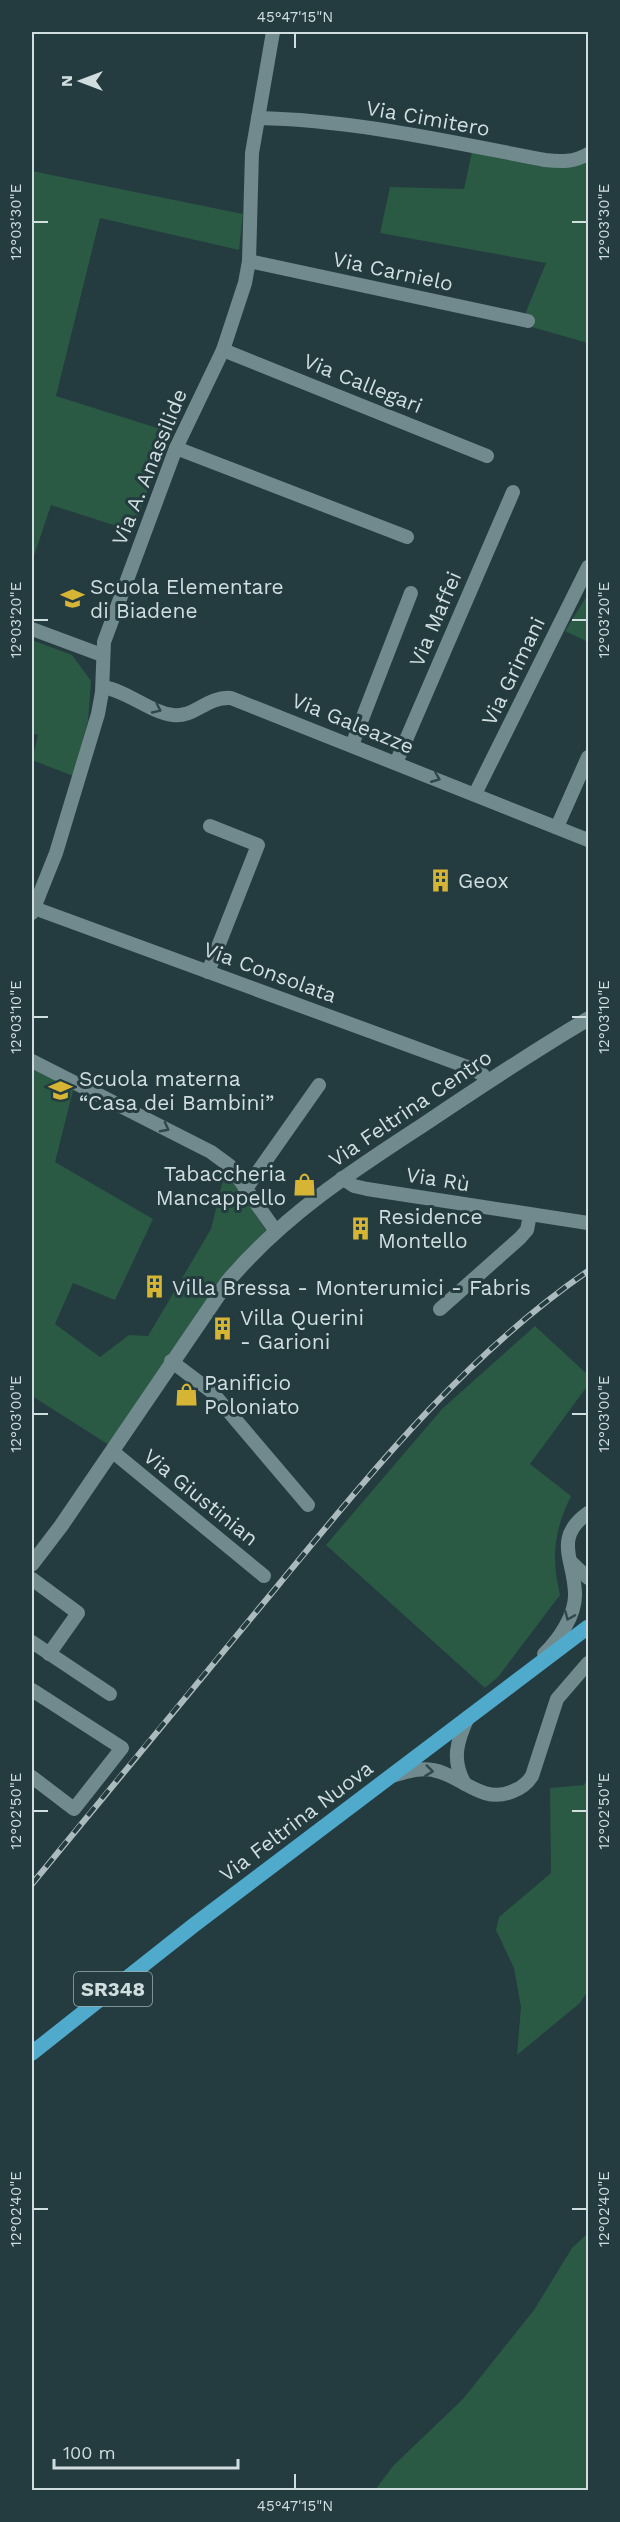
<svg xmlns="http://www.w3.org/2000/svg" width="620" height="2522" viewBox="0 0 620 2522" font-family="'Work Sans',sans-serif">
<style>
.green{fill:#2a5944}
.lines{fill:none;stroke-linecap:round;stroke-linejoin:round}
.minor{stroke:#718a8e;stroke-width:14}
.secondary{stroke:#718a8e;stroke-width:15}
.primary{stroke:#50aacc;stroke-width:15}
.rail-casing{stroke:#abbbbd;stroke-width:6}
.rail{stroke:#243b3f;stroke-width:4;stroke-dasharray:11;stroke-linecap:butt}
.oneway{stroke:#30474b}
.ticks{fill:none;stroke:#d0dee0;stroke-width:2}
.labels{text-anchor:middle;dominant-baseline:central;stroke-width:6;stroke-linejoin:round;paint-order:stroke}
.shield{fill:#243b3f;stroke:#9cadb0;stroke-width:1.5}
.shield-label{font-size:20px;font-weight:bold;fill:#d0dee0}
.street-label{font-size:21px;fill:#d0dee0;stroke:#243b3f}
.poi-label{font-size:21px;fill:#d0dee0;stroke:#243b3f;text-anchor:start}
.neatline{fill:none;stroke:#d0dee0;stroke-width:2}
.ticks-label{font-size:15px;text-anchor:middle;fill:#d0dee0}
</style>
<rect width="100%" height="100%" fill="#243b3f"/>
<g class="green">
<path d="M473,147l76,12 39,-5v189l-67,-19 25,-61 -166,-30 10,-46 74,2z"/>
<path d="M32,171l211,43 -4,36 -139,-32 -44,178 114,36 -38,99 -81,-26 -19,57z"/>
<path d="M588,594v48l-23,-11z"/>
<path d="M32,640l40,15 19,26 -3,40 -15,55 -41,-16 6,-25 -6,-2z"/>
<path d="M32,1067l42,20 -19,75 98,57 -38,81 -42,-17 -18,41 45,33 29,-22 19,1 63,-107 15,-61 41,64 -158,213 -77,-49z"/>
<path d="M535,1326l53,49v10l-58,79 41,32c-17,35 -20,61 -11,99l-62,82 -13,11 -159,-143 116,-136z"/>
<path d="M588,1777v214l-8,12 -63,52 4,-48 -7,-39 -18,-38 3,-13 52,-44 -1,-85 34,-3z"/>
<path d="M588,2233v257h-213l18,-24 70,-67 71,-89 38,-62z"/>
</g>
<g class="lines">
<g class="minor">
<path d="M258,118c97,2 192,24 287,42 17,2 29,2 43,-6"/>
<path d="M249,261l279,60"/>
<path d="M223,350l264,106"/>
<path d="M176,448l231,89"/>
<path d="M32,629l70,26"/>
<path d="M103,687c25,4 46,25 70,28 21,3 34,-19 58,-17l357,142"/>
<path d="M352,745l59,-152"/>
<path d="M396,763l117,-271"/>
<path d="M475,794l113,-227"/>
<path d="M557,827l31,-70"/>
<path d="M34,908l439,161 10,6 4,7"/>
<path d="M32,913l24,-60 42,-139 4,-22 2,-50 72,-194 47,-98 22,-67 4,-22 3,-108 21,-121"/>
<path d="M208,972l50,-127 -48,-19"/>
<path d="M32,1061l179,91 19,14 45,64"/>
<path d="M342,1178l12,8 13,3 221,34"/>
<path d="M245,1190l74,-105"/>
<path d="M440,1309l80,-71 7,-8 3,-15"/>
<path d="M171,1361l41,31 96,113"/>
<path d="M112,1451l152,125"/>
<path d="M570,1561l18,17"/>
<path d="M32,1579l46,34 -29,41"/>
<path d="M32,1642l78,52"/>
<path d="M544,1654c15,-15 32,-39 31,-61 -1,-34 -22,-55 13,-80"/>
<path d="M32,1690l90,58 -48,61 -42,-32"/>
<path d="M391,1776c13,-3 28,-9 42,-6 28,5 48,34 78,22 9,-3 16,-8 21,-16l25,-77 31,-36"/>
<path d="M465,1784c-14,-24 -8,-43 3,-67"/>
</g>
<path class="secondary" d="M32,1564l29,-38 167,-245c55,-65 124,-110 195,-156 55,-37 109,-73 165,-106"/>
<path class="primary" d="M32,2053l162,-128 394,-298"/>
<defs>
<path id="rail" d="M32,1884c82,-101 165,-201 248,-301 94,-114 186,-228 308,-312"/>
</defs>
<use href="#rail" class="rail-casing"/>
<use href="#rail" class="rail"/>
</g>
<defs><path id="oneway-chevron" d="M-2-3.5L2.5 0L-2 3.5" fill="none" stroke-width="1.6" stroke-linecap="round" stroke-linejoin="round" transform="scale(1.5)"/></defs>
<g class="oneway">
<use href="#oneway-chevron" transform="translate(157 709) rotate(25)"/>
<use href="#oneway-chevron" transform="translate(436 778) rotate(22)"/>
<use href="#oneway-chevron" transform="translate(165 1128) rotate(28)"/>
<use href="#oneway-chevron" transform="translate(569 1616) rotate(113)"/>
<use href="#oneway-chevron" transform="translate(429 1771) rotate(7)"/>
</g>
<path class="ticks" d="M295,33v15M33,222h15M572,222h15M33,620h15M572,620h15M33,1017h15M572,1017h15M33,1414h15M572,1414h15M33,1811h15M572,1811h15M33,2209h15M572,2209h15M295,2474v15"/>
<defs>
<symbol id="school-bare" viewBox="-9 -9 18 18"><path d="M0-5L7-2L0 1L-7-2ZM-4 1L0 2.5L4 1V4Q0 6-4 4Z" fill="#d6b534" stroke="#243b3f" stroke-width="2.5" paint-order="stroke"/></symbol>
<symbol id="building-bare" viewBox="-9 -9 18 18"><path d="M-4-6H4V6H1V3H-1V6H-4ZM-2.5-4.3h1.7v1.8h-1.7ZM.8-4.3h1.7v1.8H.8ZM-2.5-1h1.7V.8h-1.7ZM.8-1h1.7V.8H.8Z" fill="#d6b534" stroke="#243b3f" stroke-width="2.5" paint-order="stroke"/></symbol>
<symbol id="shop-bare" viewBox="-9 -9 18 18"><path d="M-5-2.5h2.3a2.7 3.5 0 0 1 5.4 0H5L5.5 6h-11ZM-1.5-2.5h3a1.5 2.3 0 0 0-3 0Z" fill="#d6b534" stroke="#243b3f" stroke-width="2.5" paint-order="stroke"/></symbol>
</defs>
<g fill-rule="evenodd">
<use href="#school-bare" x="56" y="582" width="33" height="33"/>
<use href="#building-bare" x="424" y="864" width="33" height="33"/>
<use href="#school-bare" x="44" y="1074" width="33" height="33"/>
<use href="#shop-bare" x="288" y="1168" width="33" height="33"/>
<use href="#building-bare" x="344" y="1212" width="33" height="33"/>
<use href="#building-bare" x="138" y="1270" width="33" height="33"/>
<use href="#building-bare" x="206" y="1312" width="33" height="33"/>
<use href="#shop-bare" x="170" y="1378" width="33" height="33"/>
</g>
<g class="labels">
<rect class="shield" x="74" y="1972" width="78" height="34" rx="4.5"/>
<g class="shield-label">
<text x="113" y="1989">SR348</text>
</g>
<g class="street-label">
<text transform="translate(428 118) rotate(10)">Via Cimitero</text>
<text transform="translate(393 271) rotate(12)">Via Carnielo</text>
<text transform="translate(363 383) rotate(22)">Via Callegari</text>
<text transform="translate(149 467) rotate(-68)">Via A. Anassilide</text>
<text transform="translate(435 619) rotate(-67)">Via Maffei</text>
<text transform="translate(513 671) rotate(-64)">Via Grimani</text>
<text transform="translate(353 723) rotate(22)">Via Galeazze</text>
<text transform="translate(270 972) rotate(20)">Via Consolata</text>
<text transform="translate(410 1108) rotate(-34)">Via Feltrina Centro</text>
<text transform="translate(438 1179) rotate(9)">Via Rù</text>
<text transform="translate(201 1497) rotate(39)">Via Giustinian</text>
<text transform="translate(296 1821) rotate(-37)">Via Feltrina Nuova</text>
</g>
<g class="poi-label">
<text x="90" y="586">Scuola Elementare<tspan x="90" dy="24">di Biadene</tspan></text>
<text x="458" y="880">Geox</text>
<text x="79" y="1078">Scuola materna<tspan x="79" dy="24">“Casa dei Bambini”</tspan></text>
<text x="286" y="1173" text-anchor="end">Tabaccheria<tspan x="286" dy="24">Mancappello</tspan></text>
<text x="378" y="1216">Residence<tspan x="378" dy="24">Montello</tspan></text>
<text x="172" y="1287">Villa Bressa - Monterumici - Fabris</text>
<text x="240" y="1317">Villa Querini<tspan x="240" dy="24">- Garioni</tspan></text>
<text x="204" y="1382">Panificio<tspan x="204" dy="24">Poloniato</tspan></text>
</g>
</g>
<rect width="620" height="2522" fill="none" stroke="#243b3f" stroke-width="66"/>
<g transform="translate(81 81) rotate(270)" stroke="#243b3f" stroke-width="4.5" paint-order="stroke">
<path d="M0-4.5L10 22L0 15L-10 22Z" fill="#d0dee0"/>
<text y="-9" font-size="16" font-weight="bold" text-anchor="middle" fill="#d0dee0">N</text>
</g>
<path d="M54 2459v9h184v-9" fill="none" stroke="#d0dee0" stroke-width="3"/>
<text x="63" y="2459" font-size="18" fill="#d0dee0" stroke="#243b3f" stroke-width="4.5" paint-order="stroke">100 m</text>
<rect x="33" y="33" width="554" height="2456" class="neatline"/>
<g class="ticks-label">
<text x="295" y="22">45°47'15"N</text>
<text transform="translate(604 222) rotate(-90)" y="5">12°03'30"E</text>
<text transform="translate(16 222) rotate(-90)" y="5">12°03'30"E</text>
<text transform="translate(604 620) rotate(-90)" y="5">12°03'20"E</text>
<text transform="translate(16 620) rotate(-90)" y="5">12°03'20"E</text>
<text transform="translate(604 1017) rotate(-90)" y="5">12°03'10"E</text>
<text transform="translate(16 1017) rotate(-90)" y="5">12°03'10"E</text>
<text transform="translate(16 1414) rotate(-90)" y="5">12°03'00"E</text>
<text transform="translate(604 1414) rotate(-90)" y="5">12°03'00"E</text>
<text transform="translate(16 1811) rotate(-90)" y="5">12°02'50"E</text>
<text transform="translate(604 1811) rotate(-90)" y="5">12°02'50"E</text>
<text transform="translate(16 2209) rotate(-90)" y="5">12°02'40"E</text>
<text transform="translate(604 2209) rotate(-90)" y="5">12°02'40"E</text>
<text x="295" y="2511">45°47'15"N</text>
</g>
</svg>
